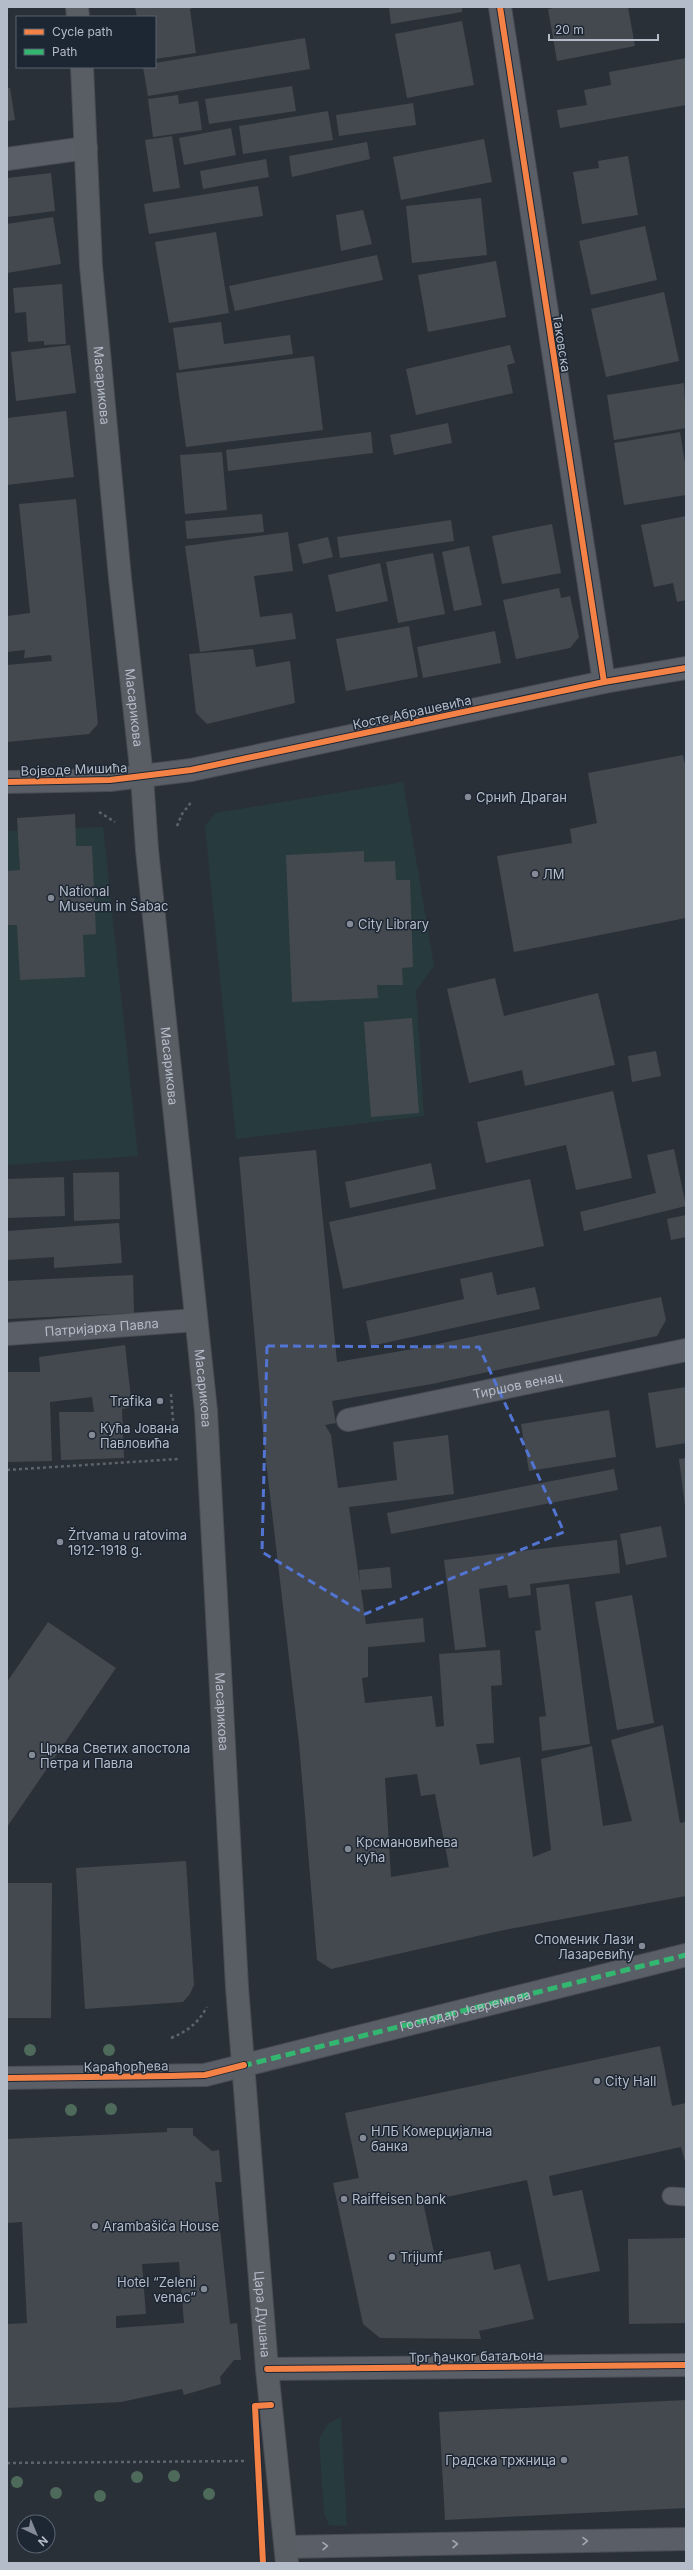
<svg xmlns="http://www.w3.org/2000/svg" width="693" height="2570" viewBox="0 0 693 2570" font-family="Inter,sans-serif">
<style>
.green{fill:#273a3e}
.building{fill:#444950;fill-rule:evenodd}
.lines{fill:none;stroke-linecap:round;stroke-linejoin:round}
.service-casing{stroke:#484c53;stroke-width:19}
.pedestrian-casing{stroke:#484c53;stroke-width:24}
.minor-casing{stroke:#484c53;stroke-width:24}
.secondary-casing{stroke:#484c53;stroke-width:24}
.path{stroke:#5d636a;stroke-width:2.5;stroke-dasharray:3 3;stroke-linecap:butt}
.service{stroke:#5a5e66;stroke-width:17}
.pedestrian{stroke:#5a5e66;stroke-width:22}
.minor{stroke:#5a5e66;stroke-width:22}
.secondary{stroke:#595d64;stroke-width:22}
.quiet{stroke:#33b770;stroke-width:5;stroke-dasharray:10 5;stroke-linecap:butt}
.cycleway-casing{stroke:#1d2633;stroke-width:8}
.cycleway{stroke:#f48246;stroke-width:6}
.tree{fill:#4e6a5a}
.oneway{stroke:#a2a9b5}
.marked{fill:none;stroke:#5274d3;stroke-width:3;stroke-dasharray:8 5;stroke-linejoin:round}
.poi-dot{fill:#848b96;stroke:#1d2633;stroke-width:1.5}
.labels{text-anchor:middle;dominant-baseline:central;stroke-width:3;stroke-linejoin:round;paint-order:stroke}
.street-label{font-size:13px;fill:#b4bcc9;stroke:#1d2633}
.poi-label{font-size:13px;fill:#b4bcc9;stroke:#1d2633;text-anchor:start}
</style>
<rect width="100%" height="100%" fill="#2a3038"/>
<g class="green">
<path d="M403,782l31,184 -18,24 8,126 -188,23 -31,-313 11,-13z"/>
<path d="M103,827l35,329 -131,9v-334z"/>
<path d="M341,2417l6,109 -18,-1 -5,-12 -5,-74 9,-15z"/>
</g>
<g class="building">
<path d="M135,7h60l-5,2 6,44 -41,6v-42h-18z"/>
<path d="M389,7h73v5l-71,12z"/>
<path d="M560,7h68l7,39 -78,15 -9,-52z"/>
<path d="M462,21l12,64 -67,13 -12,-64z"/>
<path d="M305,38l5,31 -162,27 -5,-29h12v-4z"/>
<path d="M686,58v47l-126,23 -3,-18 30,-5 -3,-15 27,-5 -2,-13z"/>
<path d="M292,86l4,25 -87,13 -4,-25z"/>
<path d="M7,88h3l5,32 -8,1z"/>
<path d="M178,95l1,9 19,-3 4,29 -49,7 -5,-38z"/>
<path d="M413,103l3,22 -77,11 -3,-21z"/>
<path d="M328,111l5,29 -90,14 -4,-28z"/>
<path d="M231,128l5,27 -52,10 -5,-27z"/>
<path d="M172,136l8,52 -27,4 -8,-52z"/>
<path d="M484,139l8,43 -91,18 -8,-43z"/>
<path d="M367,142l3,17 -78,18 -3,-21z"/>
<path d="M628,156l10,59 -56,9 -9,-52 26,-4 -1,-7z"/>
<path d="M266,159l3,18 -66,12 -3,-18z"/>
<path d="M51,173l4,38 -48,6v-39z"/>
<path d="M258,186l5,30 -114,18 -5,-30z"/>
<path d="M481,198l6,57 -75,8 -6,-57z"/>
<path d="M363,210l9,34 -31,7 -5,-36z"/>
<path d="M53,217l8,47 -54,9v-49z"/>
<path d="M645,226l12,54 -66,15 -12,-54z"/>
<path d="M216,232l13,81 -60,10 -14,-81z"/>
<path d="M377,255l6,25 -148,31 -6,-25z"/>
<path d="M496,261l10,56 -78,15 -10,-57z"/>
<path d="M62,284l4,60 -22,1v-4l-16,1 -2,-30 -11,1 -2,-25z"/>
<path d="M664,292l15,69 -73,16 -15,-68z"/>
<path d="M221,322l3,22 66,-9 3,19 -114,16 -6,-42z"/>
<path d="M70,345l6,48 -60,8 -5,-49z"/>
<path d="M510,345l5,18 -8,2 6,28 -97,22 -10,-46z"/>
<path d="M314,356l9,74 -137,17 -10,-74z"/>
<path d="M684,383l2,45 -72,12 -7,-45z"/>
<path d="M66,411l8,66 -67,8v-67z"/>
<path d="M448,423l4,20 -58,12 -4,-20z"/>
<path d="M371,432l2,21 -145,18 -2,-21z"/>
<path d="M680,432l6,37v26l-62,10 -10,-62z"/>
<path d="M222,452l5,58 -42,4 -5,-59z"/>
<path d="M76,499l22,225 -9,10 -82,8v-77l45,-4 -1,-6 -27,3 1,-8 -18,2v-36l23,-3 -11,-109z"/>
<path d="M262,514l2,18 -77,7 -2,-18z"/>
<path d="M686,516v84l-9,2 -4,-19 -19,4 -13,-62z"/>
<path d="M451,520l3,21 -114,17 -3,-21z"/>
<path d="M552,524l9,49 -59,11 -10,-48z"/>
<path d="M288,532l5,39 -39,5 6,41 32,-4 4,26 -96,13 -15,-106z"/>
<path d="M328,537l5,20 -30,7 -5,-20z"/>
<path d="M469,546l13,59 -28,6 -12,-59z"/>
<path d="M433,553l12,61 -47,9 -12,-61z"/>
<path d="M380,563l8,38 -52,11 -8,-37z"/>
<path d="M559,588l2,10 9,-2 9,41 -9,11 -54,11 -13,-59z"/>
<path d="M409,626l9,51 -72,14 -10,-52z"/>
<path d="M495,631l6,32 -78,15 -6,-31z"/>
<path d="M253,649l3,18 34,-6 5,42 -88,21 -11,-11 -7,-59z"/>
<path d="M683,755l3,14v149l-172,34 -17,-96 75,-13 -2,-14 27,-6 -9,-50z"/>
<path d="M75,814l1,32h16l4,88 -13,1 2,42 -65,3 -3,-55h-10v-54l13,-1 -3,-52z"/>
<path d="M364,851v11l31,-1 1,19h14l3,87 -11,1 1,17h-26l1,13 -86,4 -6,-147z"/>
<path d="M495,978l9,38 94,-23 17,72 -90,21 -3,-16 -53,13 -22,-94z"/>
<path d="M412,1018l7,95 -48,4 -7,-95z"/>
<path d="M656,1051l5,25 -29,6 -4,-26z"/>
<path d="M613,1091l19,87 -56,12 -10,-45 -80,18 -9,-41z"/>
<path d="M674,1149l12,57 -102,25 -4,-19 76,-19 -9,-38z"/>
<path d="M316,1150l21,212 87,-15 237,-50 5,23 -9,16 -225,48 -100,17 4,22 -11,2 6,10 7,53 59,-8 -4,-38 55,-7 6,59 -105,13 11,77 -1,-14 31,-3 2,21 -31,2 5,34 57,-6 2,24 -57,5v30l-6,1 3,25 67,-7 4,31 8,-1 -5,-72 61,-4 2,35 -11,1 3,57 -18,1 4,21 40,-8 13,100 18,-7 -10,-91 51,-13 11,80 29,-5 -21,-81 52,-15 17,98 6,-1v74l-182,34 -173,39 -14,-9 -18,-217 -35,-299 -25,-287zM417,1774l4,22 14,-2 14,73 -58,10 -6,-99z"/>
<path d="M431,1163l5,26 -86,19 -5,-26z"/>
<path d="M119,1172l1,47 -46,2 -1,-48z"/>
<path d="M64,1177l1,39 -58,2v-39z"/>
<path d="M530,1179l14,67 -201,43 -14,-67z"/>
<path d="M686,1215v22l-15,3 -4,-21z"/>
<path d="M119,1223l3,40 -68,5v-11l-47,3v-29z"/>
<path d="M492,1272l5,23 38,-8 5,22 -169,37 -5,-25 98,-22 -4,-20z"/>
<path d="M133,1275l1,38 -127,6v-38z"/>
<path d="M125,1345l7,62 -10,2 2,49 -63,2 -2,-48h35l-2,-15 -42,5 2,59 -45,1v-90h33l-1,-15z"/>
<path d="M686,1387v56l-30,5 -8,-55z"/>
<path d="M609,1410l7,47 -87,14 -8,-47z"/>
<path d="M686,1458v47l-1,1 -6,-47z"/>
<path d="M614,1469l4,21 -227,44 -4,-21z"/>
<path d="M661,1526l6,31 -41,8 -6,-31z"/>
<path d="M617,1540l3,33 -90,11 1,11 -22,3 -2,-13 -28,4 7,58 -31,3 -11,-90z"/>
<path d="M569,1584l21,160 -48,7 -3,-34 7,-1 -11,-85 6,-1 -5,-42z"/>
<path d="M632,1595l22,128 -37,7 -22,-128z"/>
<path d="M48,1622l68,46 -109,159v-145z"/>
<path d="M186,1861l8,124 -4,9 -7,8 -98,7 -9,-141z"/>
<path d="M7,1883h45l-1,135h-44z"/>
<path d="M660,2046l12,60 14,-3v62l-5,-18 -132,29 4,20 29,-6 18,81 -52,10 -21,-101 -104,22 13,60 54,-11 4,19 26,-6 14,55 -55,12 2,8 -101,-1 -17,-14 -30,-141 26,-5 -14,-65z"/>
<path d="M167,2128h26v7l19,16 7,-1 3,32h-7l15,142 7,-1 4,37h-7l-14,17 1,7 -37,11 -2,-6 -61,13 -114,6v-84l20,-1 -5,-101 -15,1v-84l160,-7zM179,2262l5,61 -68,5v-12l30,-2 -4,-50z"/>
<path d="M686,2238v85l-57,1 -1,-85z"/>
<path d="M686,2400v108l-241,12 -6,-108z"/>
</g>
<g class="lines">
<defs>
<path id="service" d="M671,2196l15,1"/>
<path id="pedestrian" d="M7,2078l198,-3 481,-120"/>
<g id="minor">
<path d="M500,7l104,675"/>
<path d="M7,159l79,-11"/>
<path d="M7,782l103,-2 81,-10 413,-88 82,-14"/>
<path id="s1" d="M7,1334l189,-14"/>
<path id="s2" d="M348,1420l338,-70"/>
<path d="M267,2369l419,-4"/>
<path d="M286,2547l400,-8"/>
</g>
<g id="secondary">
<path d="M77,7l1,10"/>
<path id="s3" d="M82,67l9,199 29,312 22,199 5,73 59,561 31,576 30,382 20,194"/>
</g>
</defs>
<use href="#service" class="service-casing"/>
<use href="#pedestrian" class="pedestrian-casing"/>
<use href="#minor" class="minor-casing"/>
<use href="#secondary" class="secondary-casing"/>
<g class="path">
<path d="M99,812l16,10"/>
<path d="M177,826l5,-12 10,-13"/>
<path d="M171,1394l3,39"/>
<path d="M7,1470l171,-11"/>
<path d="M171,2038c17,-7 27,-15 36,-31"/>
<path d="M7,2463l238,-2"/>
</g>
<use href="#service" class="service"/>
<use href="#pedestrian" class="pedestrian"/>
<use href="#minor" class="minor"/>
<use href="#secondary" class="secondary"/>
<path class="quiet" id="s4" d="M242,2066l444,-111"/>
<defs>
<g id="cycleway">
<path d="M500,7l104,675"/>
<path d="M7,782l103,-2 81,-10 413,-88 82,-14"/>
<path d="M7,2078l164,-2 34,-1 39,-10"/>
<path d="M267,2369l419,-4"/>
<path d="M263,2563l-8,-157 16,-1"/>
</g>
</defs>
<use href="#cycleway" class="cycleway-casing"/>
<use href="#cycleway" class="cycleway"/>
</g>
<g class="tree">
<circle cx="30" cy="2050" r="6"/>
<circle cx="109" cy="2050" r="6"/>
<circle cx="111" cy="2109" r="6"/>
<circle cx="71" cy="2110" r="6"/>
<circle cx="174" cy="2476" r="6"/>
<circle cx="137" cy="2477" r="6"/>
<circle cx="17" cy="2482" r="6"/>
<circle cx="56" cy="2493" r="6"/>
<circle cx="209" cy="2494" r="6"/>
<circle cx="100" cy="2496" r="6"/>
</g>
<defs><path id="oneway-chevron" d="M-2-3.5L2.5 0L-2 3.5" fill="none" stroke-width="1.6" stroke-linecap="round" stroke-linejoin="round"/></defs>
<g class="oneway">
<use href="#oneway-chevron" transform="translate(585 2541) rotate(-1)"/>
<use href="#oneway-chevron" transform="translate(455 2544) rotate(-1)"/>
<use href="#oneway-chevron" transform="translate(325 2546) rotate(-1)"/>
</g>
<path class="marked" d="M267,1346l212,1 85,185 -199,82 -103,-62z"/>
<g class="poi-dot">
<circle cx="468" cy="797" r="4"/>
<circle cx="535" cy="874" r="4"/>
<circle cx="51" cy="898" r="4"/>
<circle cx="350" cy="924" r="4"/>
<circle cx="160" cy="1401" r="4"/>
<circle cx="92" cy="1435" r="4"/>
<circle cx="60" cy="1542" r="4"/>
<circle cx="32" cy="1755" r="4"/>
<circle cx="348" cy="1849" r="4"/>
<circle cx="642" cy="1946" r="4"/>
<circle cx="597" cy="2081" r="4"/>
<circle cx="363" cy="2138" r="4"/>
<circle cx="344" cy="2199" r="4"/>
<circle cx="95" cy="2226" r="4"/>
<circle cx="392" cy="2257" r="4"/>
<circle cx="204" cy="2289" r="4"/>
<circle cx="564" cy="2460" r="4"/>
</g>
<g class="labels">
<g class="street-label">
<text transform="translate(562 343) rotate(81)">Таковска</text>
<text stroke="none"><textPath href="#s3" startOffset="319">Масарикова</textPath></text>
<text stroke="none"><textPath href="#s3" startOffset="643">Масарикова</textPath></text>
<text transform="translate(412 712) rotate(-12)">Косте Абрашевића</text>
<text transform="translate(74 769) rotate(-2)">Војводе Мишића</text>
<text stroke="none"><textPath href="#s3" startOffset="1003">Масарикова</textPath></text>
<text stroke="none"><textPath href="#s1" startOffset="95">Патријарха Павла</textPath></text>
<text stroke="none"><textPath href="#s2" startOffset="173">Тиршов венац</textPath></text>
<text stroke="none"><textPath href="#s3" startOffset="1327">Масарикова</textPath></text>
<text stroke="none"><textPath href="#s3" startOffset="1651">Масарикова</textPath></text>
<text stroke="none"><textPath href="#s4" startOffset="230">Господар Јевремова</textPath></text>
<text transform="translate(126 2066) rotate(-1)">Карађорђева</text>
<text stroke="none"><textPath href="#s3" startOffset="2255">Цара Душана</textPath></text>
<text transform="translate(476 2356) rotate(-1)">Трг ђачког батаљона</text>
</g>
<g class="poi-label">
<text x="476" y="797">Срнић Драган</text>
<text x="543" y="874">ЛМ</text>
<text x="59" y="891">National<tspan x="59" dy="15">Museum in Šabac</tspan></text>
<text x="358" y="924">City Library</text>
<text x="152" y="1401" text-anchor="end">Trafika</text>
<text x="100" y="1428">Кућа Јована<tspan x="100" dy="15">Павловића</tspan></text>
<text x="68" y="1535">Žrtvama u ratovima<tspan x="68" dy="15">1912-1918 g.</tspan></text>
<text x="40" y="1748">Црква Светих апостола<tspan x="40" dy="15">Петра и Павла</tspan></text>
<text x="356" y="1842">Крсмановићева<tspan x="356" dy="15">кућа</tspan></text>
<text x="634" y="1939" text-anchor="end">Споменик Лази<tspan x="634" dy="15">Лазаревићу</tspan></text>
<text x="605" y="2081">City Hall</text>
<text x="371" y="2131">НЛБ Комерцијална<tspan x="371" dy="15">банка</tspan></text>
<text x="352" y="2199">Raiffeisen bank</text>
<text x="103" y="2226">Arambašića House</text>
<text x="400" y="2257">Trijumf</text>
<text x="196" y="2282" text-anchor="end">Hotel “Zeleni<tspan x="196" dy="15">venac”</tspan></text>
<text x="556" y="2460" text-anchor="end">Градска тржница</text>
</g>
</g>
<rect width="693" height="2570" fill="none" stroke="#b4bcc9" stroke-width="16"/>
<rect x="16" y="16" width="140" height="52" fill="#1d2633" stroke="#59626f"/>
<rect x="24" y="29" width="20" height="6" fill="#f48246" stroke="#59626f"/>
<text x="52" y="36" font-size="12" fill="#b4bcc9">Cycle path</text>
<rect x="24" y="49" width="20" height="6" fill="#33b770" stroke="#59626f"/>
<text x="52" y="56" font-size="12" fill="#b4bcc9">Path</text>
<g transform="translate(36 2534) rotate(136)"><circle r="19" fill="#1d2633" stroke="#59626f"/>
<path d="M0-3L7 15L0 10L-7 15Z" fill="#848b96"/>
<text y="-6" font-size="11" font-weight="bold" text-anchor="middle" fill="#b4bcc9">N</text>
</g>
<path d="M549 34v6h109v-6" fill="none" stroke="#b4bcc9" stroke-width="2"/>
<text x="555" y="34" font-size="12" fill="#b4bcc9" stroke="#1d2633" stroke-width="3" paint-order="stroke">20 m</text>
</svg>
